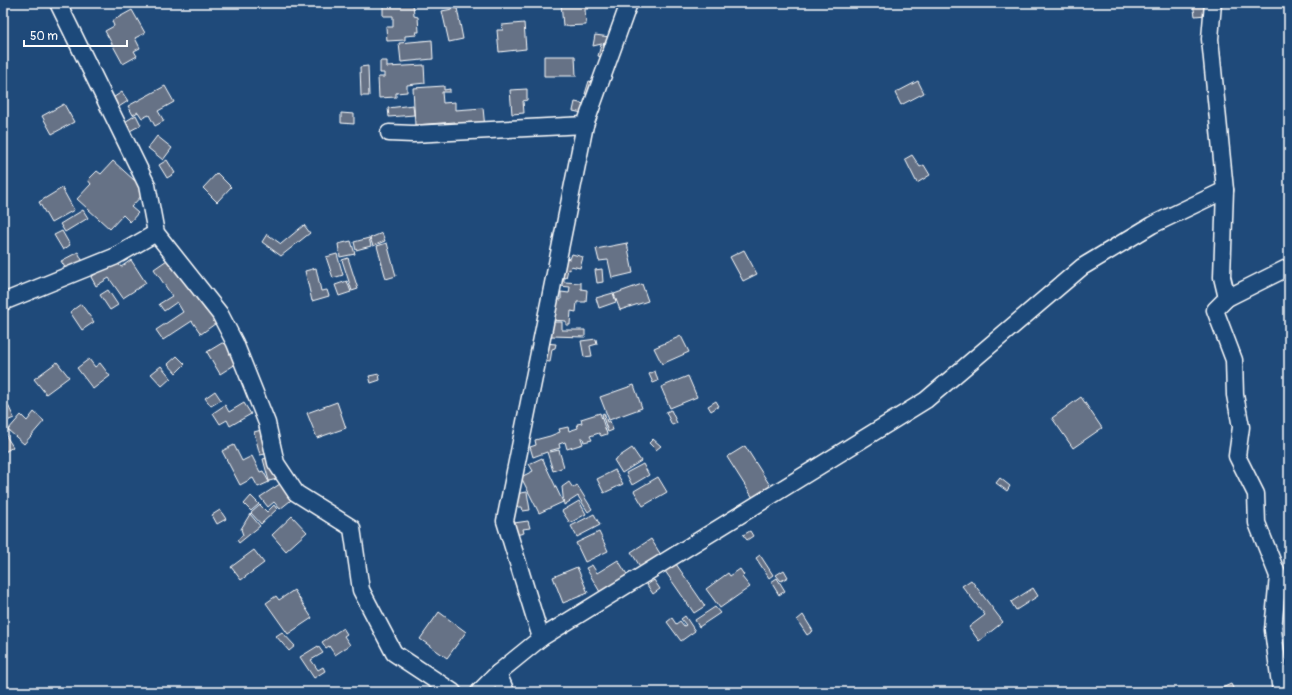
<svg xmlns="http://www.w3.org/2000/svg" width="1292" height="695" viewBox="0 0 1292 695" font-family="Pangolin,sans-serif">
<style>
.building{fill:#667286;stroke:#fff}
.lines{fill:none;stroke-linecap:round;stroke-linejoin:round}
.minor-casing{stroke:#fff;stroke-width:19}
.minor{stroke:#1f4a7a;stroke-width:16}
</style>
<rect width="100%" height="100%" fill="#1f4a7a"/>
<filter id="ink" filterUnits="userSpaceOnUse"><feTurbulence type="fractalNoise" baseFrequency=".025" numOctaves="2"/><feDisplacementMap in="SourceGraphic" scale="8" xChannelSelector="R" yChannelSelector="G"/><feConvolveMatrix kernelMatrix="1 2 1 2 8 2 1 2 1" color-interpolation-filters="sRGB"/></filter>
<g filter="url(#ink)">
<g class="building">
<path d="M405,3h8l1,13 4,1 1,15h-3l1,3 -12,1v4l-18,1 -1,-14h7v-11h-10v-11z"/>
<path d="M442,3h24l1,1 -24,3z"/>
<path d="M561,3h26l1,6h-3l1,16 -23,1z"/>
<path d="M1193,3h12l1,12 -11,1z"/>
<path d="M457,8l6,31 -14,3 -7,-31z"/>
<path d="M132,10l13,23 -10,5 5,10 -6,3 3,5 -14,8 -18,-33 9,-5 -2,-5z"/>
<path d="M524,23l2,26 -27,3 -2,-22h6l-1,-5z"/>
<path d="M595,35l15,2v5l-17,4z"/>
<path d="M432,40l1,19 -32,3 -2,-19z"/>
<path d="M601,45l8,2 -3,11 -8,-2z"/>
<path d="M544,56h31l1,20h-32z"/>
<path d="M380,61h7v6l37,-2 1,18 -18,2v7l-11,1v4l-17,1 -1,-21h6v-4h-4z"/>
<path d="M368,66l1,30h-8l-1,-29z"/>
<path d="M589,81l7,2 -4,13 -7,-2z"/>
<path d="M918,81l6,12 -23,12 -6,-12z"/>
<path d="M165,86l9,16 -16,9 6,10 -9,5 -6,-11 -7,3 -4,-6 -5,3 -5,-9z"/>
<path d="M444,86v4l6,-1v3h-8l1,11 12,-1v8l28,-2 2,20 -29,2 -1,-8 -40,3 -2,-37z"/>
<path d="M527,89v11l-4,1 1,12 -12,1 -2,-24z"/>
<path d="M122,92l6,9 -14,9 -6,-9z"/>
<path d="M575,102l14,3 -2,9 -14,-3z"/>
<path d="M64,104l10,18 -22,12 -10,-18z"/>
<path d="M413,105l1,10 -25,2 -1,-9z"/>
<path d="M341,113l13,1v10l-13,-1z"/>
<path d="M136,115l5,10 -13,7 -5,-9z"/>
<path d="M157,136l15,12 -9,12 -15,-12z"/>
<path d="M912,155l8,12 4,-2 6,10 -13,8 -12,-24z"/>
<path d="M167,160l8,13 -8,5 -8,-13z"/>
<path d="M113,161l33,30 -15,16 7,6 -8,9 -7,-7 -13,14 -33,-30 14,-15 -3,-4 9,-9 4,3z"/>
<path d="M217,173l14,14 -14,15 -14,-14z"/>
<path d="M62,188l12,22 -23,13 -12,-21z"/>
<path d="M83,210l5,8 -23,14 -5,-8z"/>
<path d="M304,225l6,8 -29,23 -19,-14 5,-8 14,10z"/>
<path d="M62,231l8,14 -7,5 -9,-15z"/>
<path d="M382,233l3,8 -12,5 -3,-8z"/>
<path d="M369,238l2,8 -15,4 -2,-8z"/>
<path d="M351,241l4,13 -15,3 -2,-13z"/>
<path d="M387,243l9,33 -10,3 -9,-33z"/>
<path d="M627,243l6,30 -21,5 -4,-18 -9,1 -3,-12z"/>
<path d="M744,250l13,24 -14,7 -13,-24z"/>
<path d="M78,252l5,10 -16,9 -6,-10z"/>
<path d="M337,254l6,21 -10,3 -7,-21z"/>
<path d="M572,254l11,3 -3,11 -9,-2 -1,4 -2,-1 -2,9 -5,-1 1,-20 8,2z"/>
<path d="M170,258l36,53 3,-1 10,11 -18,13 -9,-13 -29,19 -7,-10 27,-18 -6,-10 -13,9 -5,-7 13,-8 -18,-27z"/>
<path d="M348,258l10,31 -6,2 -10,-31z"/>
<path d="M131,260l15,23 -23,15 -14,-20 -13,8 -5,-9 25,-16 5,6z"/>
<path d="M316,268l5,23 6,-1 2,6 -17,5 -7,-30z"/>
<path d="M602,269l1,13 -6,1 -2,-13z"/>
<path d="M557,278h7v4l17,1v6l6,1 -1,12h-9l-1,10 -5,-1 -1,14h-4v-4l-15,-1 1,-21 9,1v-8l8,1 1,-6 -10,-1v7h-4z"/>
<path d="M347,281l4,11 -12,4 -4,-11z"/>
<path d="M642,284l6,17 -28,9 -6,-16z"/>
<path d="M108,290l10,15 -8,5 -10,-15z"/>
<path d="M613,293l3,9 -17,6 -3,-10z"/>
<path d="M81,304l13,18 -12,8 -12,-18z"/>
<path d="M551,322h11v8h23v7l-34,-1z"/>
<path d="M681,336l8,16 -27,12 -8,-16z"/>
<path d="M596,339l1,5 -7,2 2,10 -8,1 -3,-16z"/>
<path d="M222,343l9,2 5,19 -16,10 -13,-22z"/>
<path d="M545,343l11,1 -1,4 -3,1 -2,13 -7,-1z"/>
<path d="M177,356l8,8 -9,9 -8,-9z"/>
<path d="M89,359l6,8 5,-4 10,13 -17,13 -16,-21z"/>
<path d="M57,362l12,15 -23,17 -12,-15z"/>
<path d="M161,366l10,12 -9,8 -11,-12z"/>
<path d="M655,371l3,10 -5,2 -4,-9z"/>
<path d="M379,374l1,6 -9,3 -2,-7z"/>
<path d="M688,376l9,21 -27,11 -9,-21z"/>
<path d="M634,385l8,23 -33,12 -9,-23z"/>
<path d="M215,391l6,9 -10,6 -6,-8z"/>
<path d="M1081,397l21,31 -29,20 -21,-30z"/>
<path d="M716,401l3,5 -8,5 -3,-5z"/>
<path d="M337,402l9,26 -29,10 -10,-25z"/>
<path d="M7,403l7,15 -7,3 -4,-11v-5z"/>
<path d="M244,403l7,11 -21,12 -3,-6 -7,4 -7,-11 12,-8 4,7z"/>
<path d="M671,410l6,13 -5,2 -6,-13z"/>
<path d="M34,412l10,9 -20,23 -16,-14 13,-15 6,6z"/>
<path d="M600,413l7,21 -6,2 -2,-3 -9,3 2,4 -8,2 -1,-4h-2l2,6 -16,5 -2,-7 -6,2 1,4 -11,3 1,1 9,-2 5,17 -11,4 -6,-19 -14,5 -3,-10 6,-2 -1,-5 15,-4 10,-4 -1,-3 9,-2 1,4 9,-3 -1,-4 5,-1 -1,-4z"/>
<path d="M604,413l3,9 3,-1 3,9 -5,2 -6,-18z"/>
<path d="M265,429l6,24 -11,2 -6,-23z"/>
<path d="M3,431l10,16 -10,6z"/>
<path d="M653,439l8,7 -5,4 -7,-7z"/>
<path d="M234,445l8,16 10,-5 8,16 3,-1 6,11 -11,5 -5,-9 -13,7 -18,-34z"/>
<path d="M745,446l26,41 -18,11 -26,-41z"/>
<path d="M632,448l9,13 -19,12 -8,-13z"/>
<path d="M271,457l6,22 -8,2 -6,-22z"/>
<path d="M542,458l21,44 -24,11 -18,-36 12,-6 -4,-7z"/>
<path d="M643,464l6,11 -17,10 -6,-12z"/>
<path d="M615,470l8,14 -19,9 -7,-14z"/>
<path d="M658,477l9,15 -24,14 -9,-15z"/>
<path d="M1000,478l10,8 -3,5 -11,-8z"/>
<path d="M283,482l12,15 -15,12 -6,-7 -6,5 -8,-10z"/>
<path d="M569,482l4,6 4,-3 15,24 -4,3 -10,-16 -14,9 -2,-18z"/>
<path d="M527,492l3,18 -7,1 -1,-4h-5l-2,-13z"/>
<path d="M251,496l8,8 -8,7 -7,-7z"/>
<path d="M579,501l7,13 -16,9 -8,-12z"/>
<path d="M260,505l7,7 7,-7 3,4 -16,15 -10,-11z"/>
<path d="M220,510l6,9 -9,5 -5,-9z"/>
<path d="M250,514l10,12 -21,17 -2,-3 6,-5 -2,-6z"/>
<path d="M594,514l6,11 -23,12 -6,-11z"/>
<path d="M292,516l15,16 -21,19 -14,-16z"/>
<path d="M528,521l2,7 -7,1 1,4 -8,2 -2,-12z"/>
<path d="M750,531l3,5 -6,4 -4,-5z"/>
<path d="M599,532l9,19 -23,11 -9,-19z"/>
<path d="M651,539l10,16 -20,13 -10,-16z"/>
<path d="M254,550l10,13 -23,17 -10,-13z"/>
<path d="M760,555l13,20 -4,3 -13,-20z"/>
<path d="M618,560l10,16 -28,16 -14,-24 6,-3 5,8z"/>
<path d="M676,564l29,42 -11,7 -29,-42z"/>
<path d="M577,567l11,26 -25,10 -10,-26z"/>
<path d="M740,569l4,6 -2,2 8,10 -30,21 -14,-19 22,-16 2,3z"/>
<path d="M784,570l4,7 -7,4 -5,-6z"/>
<path d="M777,578l8,13 -6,4 -8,-13z"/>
<path d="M654,580l6,9 -7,5 -6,-9z"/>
<path d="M971,580l32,42 -24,19 -10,-14 16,-12 -23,-29z"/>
<path d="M1033,588l5,8 -22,14 -5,-8z"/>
<path d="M294,590l18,28 -24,16 -22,-31 10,-7 3,4z"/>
<path d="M715,607l5,6 -21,14 -4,-7z"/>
<path d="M439,612l27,20 -19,26 -27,-19z"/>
<path d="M803,615l10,16 -6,4 -10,-15z"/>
<path d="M685,616l10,15 -14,10 -14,-19 5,-4 4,6 4,-3 4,5 2,-1 -5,-6z"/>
<path d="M343,628l4,6 -3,2 6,9 -15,10 -6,-9 -3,2 -4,-6z"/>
<path d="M282,632l13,14 -6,5 -13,-15z"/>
<path d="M318,646l5,7 -12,7 7,10 5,-3 2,4 -11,7 -14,-21z"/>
<path d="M1231,684l4,8h-22z"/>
</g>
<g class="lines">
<defs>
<g id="minor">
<path d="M58,3l89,182 9,48 64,81 15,29 32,80 9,40 20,30 56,35 9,62 33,63 59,39"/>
<path d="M1213,3l-3,36 15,151 -3,87 5,21 -12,12 19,50 1,35 6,32 -4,29 19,38 1,29 21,53 -5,54 8,62"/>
<path d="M389,133l24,1 172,-9"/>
<path d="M1227,298l62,-31"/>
<path d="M3,302l111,-45 42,-24"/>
<path d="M541,638l-36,-117 80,-396 44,-122"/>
<path d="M498,673l8,19"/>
<path d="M479,692l19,-19 43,-35 385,-238 156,-133 70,-42 73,-35"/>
</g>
</defs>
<use href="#minor" class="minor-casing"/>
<use href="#minor" class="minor"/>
</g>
</g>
<rect width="1292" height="695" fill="none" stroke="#1f4a7a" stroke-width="16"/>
<rect x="8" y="8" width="1276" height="679" fill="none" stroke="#fff" stroke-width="1.5" filter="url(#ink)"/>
<path d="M24 40v6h103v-6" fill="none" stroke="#ffffff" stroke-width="2"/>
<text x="30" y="40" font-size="12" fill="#ffffff" stroke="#1f4a7a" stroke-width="3" paint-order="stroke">50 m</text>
</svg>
